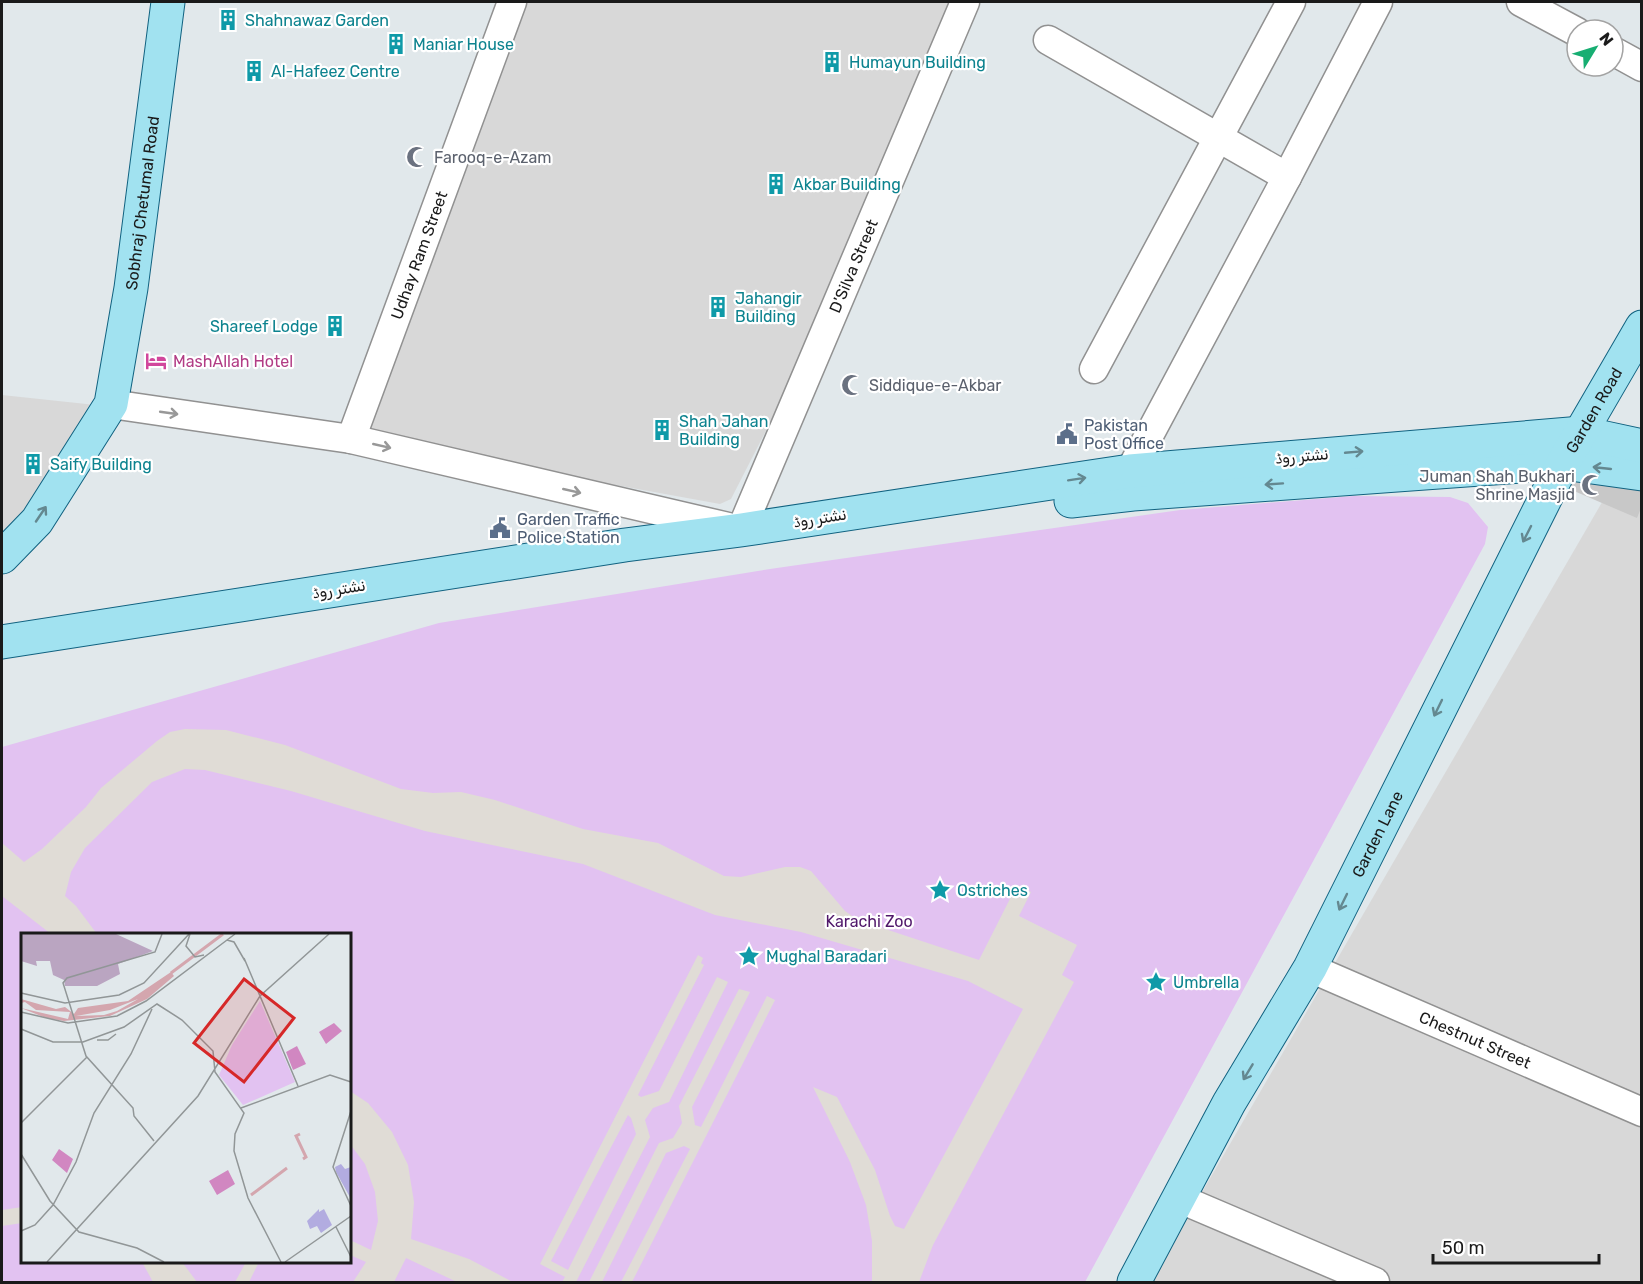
<svg xmlns="http://www.w3.org/2000/svg" width="1643" height="1284" viewBox="0 0 1643 1284" font-family="Rubik,'Noto Naskh Arabic',sans-serif">
<style>
.residential{fill:#d8d8d8}
.religious{fill:#c8c8c8}
.park{fill:#e2c2f1;fill-rule:evenodd}
.plaza{fill:#e0dcd6;fill-rule:evenodd}
.lines{fill:none;stroke-linecap:round;stroke-linejoin:round}
.minor-casing{stroke:#919191;stroke-width:31}
.major-casing{stroke:#116280;stroke-width:35}
.minor{stroke:#fff;stroke-width:28}
.major{stroke:#a1e2f0;stroke-width:33}
.oneway{stroke:#989898}
.oneway2{stroke:#648890}
.labels{text-anchor:middle;dominant-baseline:central;stroke-width:4.5;stroke-linejoin:round;paint-order:stroke}
.culture-label{font-size:16px;fill:#0d838f;stroke:#fff;text-anchor:start}
.worship-label{font-size:16px;fill:#5b616d;stroke:#fff;text-anchor:start}
.street-label{font-size:16px;fill:#1a1a1a;stroke:#fff}
.hotel-label{font-size:16px;fill:#b23c85;stroke:#fff;text-anchor:start}
.service-label{font-size:16px;fill:#4e5e75;stroke:#fff;text-anchor:start}
.park-label{font-size:16px;fill:#50176a;stroke:#fff}
.inset-river{fill:none;stroke:#d4a6ae;stroke-width:3}
.inset-road{fill:none;stroke:#919697;stroke-width:1.5}
.view{fill:#d62828;fill-opacity:0.15;stroke:#d62828;stroke-width:3}
.inset-edge{fill:none;stroke:#1a1a1a;stroke-width:3}
</style>
<rect width="100%" height="100%" fill="#e1e8eb"/>
<g class="residential">
<path d="M513,2h451l-104,245 -129,252 -11,5 -165,-30 -191,-45z"/>
<path d="M2,395l103,11 -103,151z"/>
<path d="M1641,435v847h-491z"/>
</g>
<path class="religious" d="M1641,474v34l-4,10 -84,-36z"/>
<path class="park" d="M1354,496l96,1 18,6 20,24 -3,17 -400,738h-1083v-535l437,-124 331,-54 410,-59zM22,934h328v328h-328z"/>
<g class="plaza">
<path d="M185,729l41,1 59,15 116,44 32,4 28,-1 34,8 88,29 75,14 66,33 17,1 44,-10h15l11,4 34,40 13,9 121,40 38,-75 14,7 -12,24 58,29 -15,30 12,7 -141,263 -14,37h-47v-41l-6,-36 -16,-43 -37,-75 24,10 38,73 15,46 5,10 9,3 119,-220 -55,-28 -167,-49 -86,-17 -132,-51 -158,-33 -134,-40 -86,-21 -20,-1 -33,13 -67,66 -14,24 -6,24 11,10 21,28h-46l-49,-38v-53l22,19 18,-13 44,-42 15,-19 56,-47 13,-9z"/>
<path d="M698,955l5,3 -2,5 3,2 -66,130 3,2 18,-6 58,-114 11,5 -59,120 -16,6 -8,12 5,17 -74,145h-14l3,-5 -25,-13zM628,1115l3,3 5,16 -68,136 -17,-9z"/>
<path d="M739,989l11,3 -58,115 3,18 6,2 66,-131 8,4 -143,282h-11l69,-133 -6,-3 -18,7 -64,129h-13l70,-139 14,-5 9,-15 -3,-17z"/>
<path d="M350,1091l18,12 24,29 16,33 6,37 -3,37 58,20 44,23h-56l-51,-24 -12,24h-41l13,-20 -16,-7v-15l21,10 7,-29 -3,-29 -10,-28 -15,-20z"/>
<path d="M22,1207v16l-20,3v-16z"/>
<path d="M142,1262h40l15,20h-44z"/>
<path d="M246,1262h13l-10,20h-14z"/>
</g>
<g class="lines">
<defs>
<g id="minor">
<path d="M1521,2l56,30"/>
<path d="M1048,40l239,137"/>
<path d="M1613,51l29,16"/>
<path d="M1094,369l197,-367"/>
<path id="s1" d="M111,404l240,35 390,91 224,-528"/>
<path id="s2" d="M351,439l161,-437"/>
<path d="M1132,490l-2,-19 157,-294 91,-175"/>
<path id="s3" d="M1310,968l332,144"/>
<path d="M1178,1198l197,84"/>
</g>
<g id="major">
<path d="M1071,501l62,-7 430,-31 79,11"/>
<path id="s4" d="M2,557l35,-36 74,-117 20,-116 37,-286"/>
<path d="M2,642l623,-97 116,-15 389,-59 452,-38 60,13"/>
<path id="s5" d="M1134,1282l95,-179 81,-135 253,-505 79,-136"/>
</g>
</defs>
<use href="#minor" class="minor-casing"/>
<use href="#major" class="major-casing"/>
<use href="#minor" class="minor"/>
<use href="#major" class="major"/>
</g>
<defs><path id="oneway-shaft" d="M-6 0H5M1.5-3L5.5 0L1.5 3" fill="none" stroke-width="1.6" stroke-linecap="round" stroke-linejoin="round" transform="scale(1.5)"/></defs>
<g class="oneway">
<use href="#oneway-shaft" transform="translate(169 413) rotate(8)"/>
<use href="#oneway-shaft" transform="translate(382 446) rotate(13)"/>
<use href="#oneway-shaft" transform="translate(572 491) rotate(13)"/>
</g>
<g class="oneway2">
<use href="#oneway-shaft" transform="translate(1354 452) rotate(-5)"/>
<use href="#oneway-shaft" transform="translate(1602 468) rotate(-174)"/>
<use href="#oneway-shaft" transform="translate(1077 479) rotate(-9)"/>
<use href="#oneway-shaft" transform="translate(1274 484) rotate(176)"/>
<use href="#oneway-shaft" transform="translate(41 514) rotate(-56)"/>
<use href="#oneway-shaft" transform="translate(1527 534) rotate(117)"/>
<use href="#oneway-shaft" transform="translate(1438 708) rotate(116)"/>
<use href="#oneway-shaft" transform="translate(1343 902) rotate(116)"/>
<use href="#oneway-shaft" transform="translate(1248 1072) rotate(121)"/>
</g>
<defs>
<symbol id="building-bare" viewBox="-9 -9 18 18"><path d="M-4-6H4V6H1V3H-1V6H-4ZM-2.5-4.3h1.7v1.8h-1.7ZM.8-4.3h1.7v1.8H.8ZM-2.5-1h1.7V.8h-1.7ZM.8-1h1.7V.8H.8Z" fill="#0f9aa8" stroke="#fff" stroke-width="2.5" paint-order="stroke"/></symbol>
<symbol id="mosque-bare" viewBox="-9 -9 18 18"><path d="M3.5-4.9A6 6 0 1 0 3.5 4.9A5 5 0 1 1 3.5-4.9Z" fill="#6b7280" stroke="#fff" stroke-width="2.5" paint-order="stroke"/></symbol>
<symbol id="hotel-bare" viewBox="-9 -9 18 18"><path d="M-6-4.5h1.5V1H6V5H4.5V3h-9V5H-6ZM-4 0a1.8 1.8 0 1 1 3.6 0ZM.5 0V-2.5h3Q6-2.5 6 0Z" fill="#d1479c" stroke="#fff" stroke-width="2.5" paint-order="stroke"/></symbol>
<symbol id="civic-bare" viewBox="-9 -9 18 18"><path d="M-.6-6.5H3V-4.5H.6V-3L4-1V1h2V6H-6V1h2V-1L-.6-3ZM-1.2 2.5V6h2.4V2.5Z" fill="#5c6f8a" stroke="#fff" stroke-width="2.5" paint-order="stroke"/></symbol>
<symbol id="sight-bare" viewBox="-9 -9 18 18"><path d="M0-6L1.8-2.2L6-1.7L2.9 1.2L3.7 5.4L0 3.3L-3.7 5.4L-2.9 1.2L-6-1.7L-1.8-2.2Z" fill="#0f9aa8" stroke="#fff" stroke-width="2.5" paint-order="stroke"/></symbol>
</defs>
<g fill-rule="evenodd">
<use href="#building-bare" x="213" y="5" width="30" height="30"/>
<use href="#building-bare" x="381" y="29" width="30" height="30"/>
<use href="#building-bare" x="817" y="47" width="30" height="30"/>
<use href="#building-bare" x="239" y="56" width="30" height="30"/>
<use href="#mosque-bare" x="402" y="142" width="30" height="30"/>
<use href="#building-bare" x="761" y="169" width="30" height="30"/>
<use href="#building-bare" x="703" y="292" width="30" height="30"/>
<use href="#building-bare" x="320" y="311" width="30" height="30"/>
<use href="#hotel-bare" x="141" y="346" width="30" height="30"/>
<use href="#mosque-bare" x="837" y="370" width="30" height="30"/>
<use href="#building-bare" x="647" y="415" width="30" height="30"/>
<use href="#civic-bare" x="1052" y="419" width="30" height="30"/>
<use href="#building-bare" x="18" y="449" width="30" height="30"/>
<use href="#mosque-bare" x="1577" y="470" width="30" height="30"/>
<use href="#civic-bare" x="485" y="513" width="30" height="30"/>
<use href="#sight-bare" x="925" y="875" width="30" height="30"/>
<use href="#sight-bare" x="734" y="941" width="30" height="30"/>
<use href="#sight-bare" x="1141" y="967" width="30" height="30"/>
</g>
<g class="labels">
<g class="culture-label">
<text x="245" y="20">Shahnawaz Garden</text>
<text x="413" y="44">Maniar House</text>
<text x="849" y="62">Humayun Building</text>
<text x="271" y="71">Al-Hafeez Centre</text>
<text x="793" y="184">Akbar Building</text>
<text x="735" y="298">Jahangir<tspan x="735" dy="18">Building</tspan></text>
<text x="318" y="326" text-anchor="end">Shareef Lodge</text>
<text x="679" y="421">Shah Jahan<tspan x="679" dy="18">Building</tspan></text>
<text x="50" y="464">Saify Building</text>
<text x="957" y="890">Ostriches</text>
<text x="766" y="956">Mughal Baradari</text>
<text x="1173" y="982">Umbrella</text>
</g>
<g class="worship-label">
<text x="434" y="157">Farooq-e-Azam</text>
<text x="869" y="385">Siddique-e-Akbar</text>
<text x="1575" y="476" text-anchor="end">Juman Shah Bukhari<tspan x="1575" dy="18">Shrine Masjid</tspan></text>
</g>
<g class="street-label">
<text stroke="none"><textPath href="#s4" startOffset="392">Sobhraj Chetumal Road</textPath></text>
<text stroke="none"><textPath href="#s2" startOffset="196">Udhay Ram Street</textPath></text>
<text stroke="none"><textPath href="#s1" startOffset="930">D'Silva Street</textPath></text>
<text stroke="none"><textPath href="#s5" startOffset="986">Garden Road</textPath></text>
<text transform="translate(1302 456) rotate(-5)">نشتر روڈ</text>
<text transform="translate(820 518) rotate(-9)">نشتر روڈ</text>
<text transform="translate(339 589) rotate(-9)">نشتر روڈ</text>
<text stroke="none"><textPath href="#s5" startOffset="510">Garden Lane</textPath></text>
<text stroke="none"><textPath href="#s3" startOffset="180">Chestnut Street</textPath></text>
</g>
<g class="hotel-label">
<text x="173" y="361">MashAllah Hotel</text>
</g>
<g class="service-label">
<text x="1084" y="425">Pakistan<tspan x="1084" dy="18">Post Office</tspan></text>
<text x="517" y="519">Garden Traffic<tspan x="517" dy="18">Police Station</tspan></text>
</g>
<g class="park-label">
<text x="869" y="921">Karachi Zoo</text>
</g>
</g>
<g transform="translate(21 933)">
<rect width="330" height="330" fill="#e1e8eb"/>
<path d="M320,231l4,5 6,-2v32l-15,-27 -1,-5zM298,276v3l5,-3 8,16 -11,8 -4,-7 -7,3 -3,-8z" fill="#b2ace0"/>
<path d="M0,1h95l37,17 -35,13 2,10 -23,12h-32l-1,-6 -11,-5 -3,-14h-14l1,5 -16,-5z" fill="#baa5c1"/>
<path d="M239,68l35,81 -52,23 -24,-30 13,-30z" fill="#e2c2f1"/>
<path d="M313,90l8,8 -16,13 -7,-12zM276,113l9,18 -13,6 -7,-18zM38,216l14,10 -6,14 -15,-13zM207,237l7,14 -18,11 -8,-14z" fill="#d187c1"/>
<path d="M150,39l3,4 -27,23 -37,17 -46,5 -18,-3 -25,-10 47,11 2,-7 -34,-2 -11,-8 -4,1v-4l35,10 9,-2 9,7 4,-6 50,-7zM117,66l-21,12 -13,4 -28,1 34,-6z" fill="#d4a6ae" fill-rule="evenodd"/>
<path class="inset-river" d="M150,40l52,-39M279,201l-4,2 10,21 -3,2M230,262l36,-27"/>
<path class="inset-road" d="M169,1l-4,12 9,11 9,-2M206,7l7,2 11,19M223,25l54,128M0,60l44,10 54,-8 25,-12 45,-49M0,79l47,11 49,-7 29,-15 89,-67M0,96l32,13h30l41,-15 33,-23 25,16 31,31 2,21 29,41 -9,21 -1,17 14,47 33,64M76,107h11l8,-6M220,175l89,-33 21,7M330,178l-18,56 18,39M0,190l66,-66M133,208l-20,-25 -1,-8 -47,-52 -23,-73 4,-5 88,-26 7,-18M0,221l29,47 29,31 58,16 27,14M315,294l15,30M0,298l14,-6 18,-20 23,-43 18,-49 37,-59 21,-45M26,329l151,-166 62,-100 69,-62M264,329l66,-46"/>
<path class="view" d="M223,46l50,39 -50,64 -50,-39z"/>
<rect width="330" height="330" class="inset-edge"/>
</g>
<rect width="1643" height="1284" fill="none" stroke="#1a1a1a" stroke-width="6"/>
<g transform="translate(1595 48) rotate(52)"><circle r="28" fill="#ffffff" stroke="#a3a3a3" stroke-width="1.5"/>
<path d="M0-4.5L10 22L0 15L-10 22Z" fill="#17ae72"/>
<text y="-9" font-size="16" font-weight="bold" text-anchor="middle" fill="#1a1a1a">N</text>
</g>
<path d="M1433 1254v9h166v-9" fill="none" stroke="#1a1a1a" stroke-width="3"/>
<text x="1442" y="1254" font-size="18" fill="#1a1a1a" stroke="#ffffff" stroke-width="4.5" paint-order="stroke">50 m</text>
</svg>
